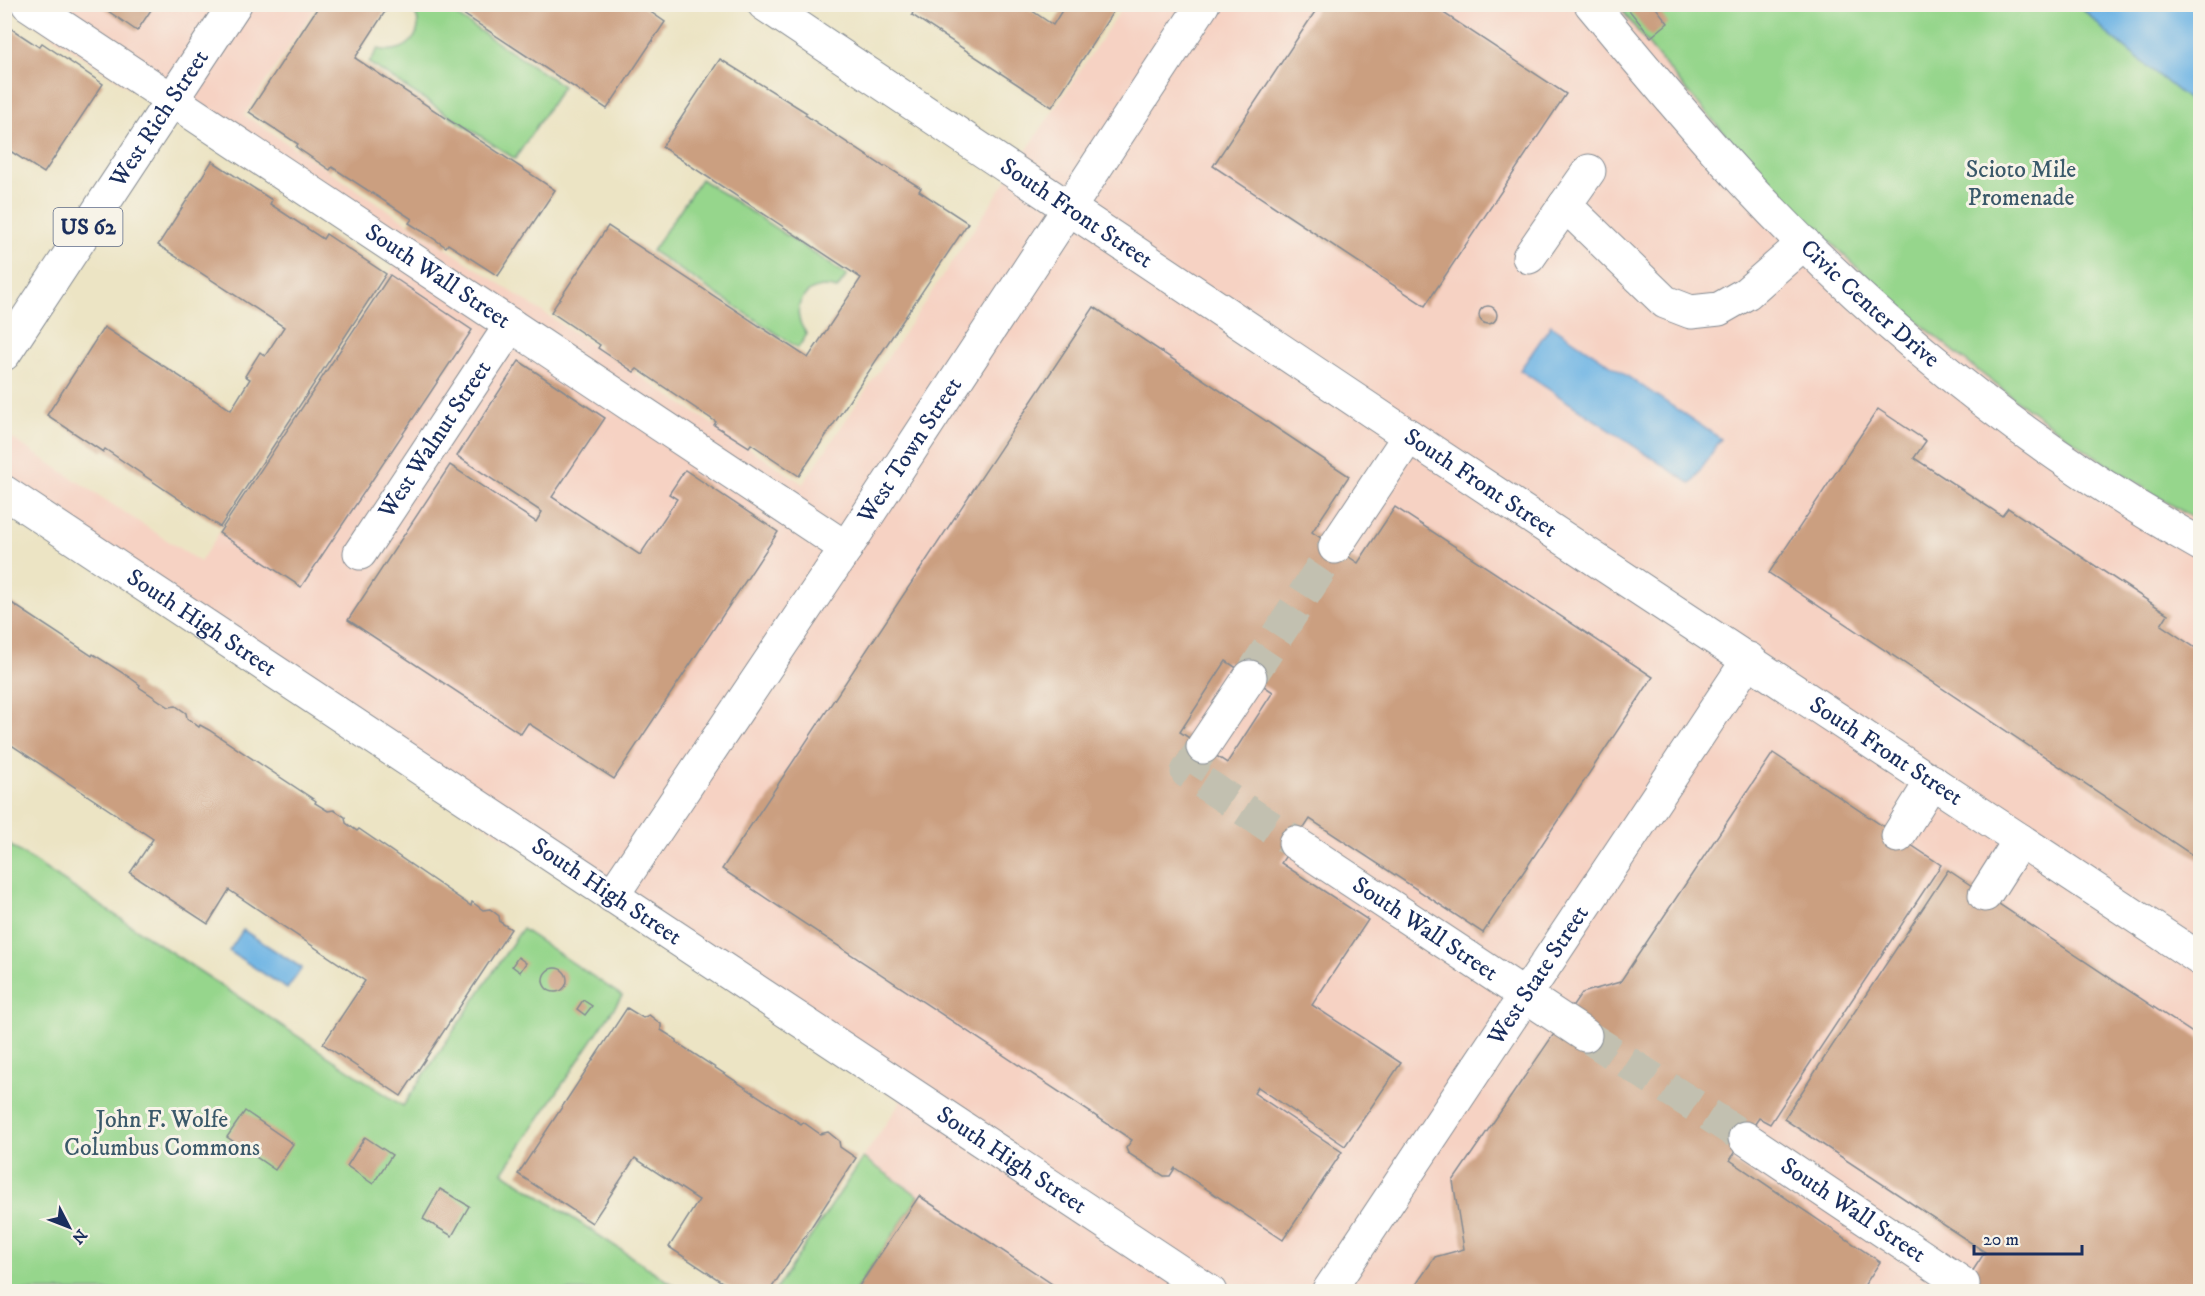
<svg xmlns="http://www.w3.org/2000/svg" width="2205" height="1296" viewBox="0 0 2205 1296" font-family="'IM FELL DW Pica',serif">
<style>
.built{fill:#f6d2c3}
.green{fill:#96d68c;stroke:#588275;stroke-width:1.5}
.water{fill:#6db4e4;stroke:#4472a1;stroke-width:1.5}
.building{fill:#cb9f80;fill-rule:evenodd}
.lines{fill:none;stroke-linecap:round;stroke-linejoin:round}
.minor-tunnel{stroke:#c2c0b0;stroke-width:33;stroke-dasharray:33 16;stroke-linecap:butt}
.minor-casing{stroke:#848a91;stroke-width:35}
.major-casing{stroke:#848a91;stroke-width:35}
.minor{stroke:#fff;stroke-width:33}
.major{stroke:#fff;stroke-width:33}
.labels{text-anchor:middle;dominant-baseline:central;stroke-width:6;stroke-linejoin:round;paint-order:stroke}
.shield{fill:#f7f3e8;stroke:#5d6a87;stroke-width:1.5}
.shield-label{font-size:22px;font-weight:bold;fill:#1b2f5e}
.street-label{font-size:24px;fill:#1b2f5e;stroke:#f7f3e8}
.park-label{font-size:24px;fill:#3a596a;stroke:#f7f3e8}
</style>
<rect width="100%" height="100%" fill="#f7f3e8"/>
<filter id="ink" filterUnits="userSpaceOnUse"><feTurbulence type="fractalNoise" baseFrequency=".0167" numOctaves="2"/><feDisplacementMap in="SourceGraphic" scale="12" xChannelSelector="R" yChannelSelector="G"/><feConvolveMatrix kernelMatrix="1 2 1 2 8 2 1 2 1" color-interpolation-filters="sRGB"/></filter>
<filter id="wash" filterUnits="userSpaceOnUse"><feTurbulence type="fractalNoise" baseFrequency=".008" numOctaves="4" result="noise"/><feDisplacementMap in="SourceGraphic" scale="24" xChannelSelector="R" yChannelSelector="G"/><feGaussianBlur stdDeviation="1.35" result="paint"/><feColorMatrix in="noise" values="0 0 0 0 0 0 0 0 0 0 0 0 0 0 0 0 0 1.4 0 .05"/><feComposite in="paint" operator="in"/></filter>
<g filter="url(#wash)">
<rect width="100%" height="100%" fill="#ece4c4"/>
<path class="built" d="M5,5h312l-73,110 559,369 321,-479h494l86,107 73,77 74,73 77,67 72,59 92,65 108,69v769h-1426l127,-190 -896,-595 -1,-73 196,129 195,-297z"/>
<g class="green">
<path d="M410,5h31l122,81 -48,73 -146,-96 9,-14c29,8 53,-19 32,-44z"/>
<path d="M1618,5h461l29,29 92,75v413c-168,-98 -321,-223 -454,-365 -45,-49 -89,-99 -128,-152z"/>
<path d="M701,179l146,96 -10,14c-31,-10 -51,20 -30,45l-9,14 -146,-97z"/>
<path d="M5,842l398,264 119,-177 100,67 -119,176 180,119h-678z"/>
<path d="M863,1158l56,38 -64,95 -81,1z"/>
</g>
<g class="water">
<path d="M2079,5h121v104l-92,-75z"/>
<path d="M1551,325l170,114 -30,45 -171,-114z"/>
<path d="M243,930l59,38 -15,21 -58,-38z"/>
</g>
<g id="blocks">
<g class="building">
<path d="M98,4h57l-18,27z"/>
<path d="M320,4h70l-35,54 200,132 -57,86 -50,-32 -2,3 -18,-12 -19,-12 3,-4 -80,-52 -2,3 -34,-23 2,-3 -49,-32z"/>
<path d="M448,4h191l26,18 -58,87z"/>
<path d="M901,4h121l31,21 13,-21h52l-66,103 -140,-92 1,-3z"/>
<path d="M1320,4h110l136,90 -141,212 -212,-140z"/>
<path d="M1624,4h29l15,19 -17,14z"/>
<path d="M4,24l35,23 3,-4 61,41 -59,89 -40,-26z"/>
<path d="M720,59l87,54 -2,2 79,52 2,-1 35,22 -2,3 49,32 -169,253 -48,-32 -2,3 -35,-22 2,-3 -79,-53 -3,3 -36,-24 2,-3 -49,-33 57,-86 200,132 53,-80 -199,-131z"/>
<path d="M212,161l60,39 -2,4 53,35 3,-5 60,40 -166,253 -115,-78 -2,3 -56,-37 57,-88 127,83 19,-31 -5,-3 15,-24 5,4 19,-29 -126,-82z"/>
<path d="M390,275l82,55 -171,257 -82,-54z"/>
<circle cx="1488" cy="315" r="9"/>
<path d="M1094,307l255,169 -37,56 46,31 37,-56 258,170 -170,256 -173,-114 -29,44 87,57 -56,85 89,58 -56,83 -87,-59 -4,6 88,59 -59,88 -108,-72 -5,8h-6l-36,-23 -2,-5 6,-8 -410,-271zM1226,661l47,31 -46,71 -47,-31z"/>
<path d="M519,361l86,57 -53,79 88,58 37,-56 -8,-5 16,-24 93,62 -164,247 -86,-56 -7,11 -173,-114 102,-155 86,57 6,-10 -85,-56z"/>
<path d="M1878,409l48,32 -12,17 88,58 6,-8 160,106 -7,11 39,26v209l-431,-287z"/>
<path d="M4,598l88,58 1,-2 36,23 11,8 -1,2 30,20 7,-1 10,7 1,5 12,9 1,-2 9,5 107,71 -1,2 13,8 6,-1 11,7 1,6 11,8 2,-2 112,77 1,-4 11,8 7,-1 9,7 1,6 11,7 -110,167 -78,-52 42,-63 -136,-91 -21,34 -78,-51 23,-34 -149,-99z"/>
<path d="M1773,753l168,112 -171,259 -11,-6 -29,42 150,102 -20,30h-449l24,-35 29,-8 -11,-68 129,-188 38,-11z"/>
<path d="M1948,870l252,168v254h-241l26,-40 -201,-133z"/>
<path d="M518,957l8,6 -6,9 -8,-6z"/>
<circle cx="555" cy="980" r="12"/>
<path d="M583,1000l9,6 -7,9 -8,-6z"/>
<path d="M627,1008l16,10 6,-3 12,9v6l16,10 -1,2 125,82 2,-2 17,12 8,-2 11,9 1,6 16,11 -87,134h-32l-68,-45 30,-47 -64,-42 -43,65 -74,-49z"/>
<path d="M245,1111l48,33 -18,26 -48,-33z"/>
<path d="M365,1137l27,18 -19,29 -26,-18z"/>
<path d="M440,1189l29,17 -17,30 -29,-17z"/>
<path d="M919,1196l69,45 76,51h-209z"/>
</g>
</g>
</g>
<g filter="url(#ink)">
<use href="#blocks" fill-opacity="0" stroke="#848a91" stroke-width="1.5"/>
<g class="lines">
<g class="minor-tunnel">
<path d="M1250,677l85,-130"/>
<path d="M1203,747l-16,25 108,71"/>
<path d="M1585,1035l160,103"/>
</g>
<defs>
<g id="minor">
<path id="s1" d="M28,4l818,544"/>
<path id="s2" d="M764,4l645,432 791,523"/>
<path id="s3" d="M1591,4c51,61 100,121 154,179 132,142 286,266 455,361"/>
<path d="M1565,205l24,-34"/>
<path d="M1529,257l36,-52 100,97 26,10 28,-3 28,-16 57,-50"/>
<path d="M1335,547l74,-111"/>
<path id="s4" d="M360,553l151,-228"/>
<path d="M1203,747l47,-70"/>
<path d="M1898,836l34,-55"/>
<path id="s5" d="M1295,843l290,192"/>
<path d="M1985,895l35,-55"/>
<path id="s6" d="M612,896l234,-348 357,-544"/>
<path id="s7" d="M1745,1138l218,146"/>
<path id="s8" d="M1328,1292l421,-633"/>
</g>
<g id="major">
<path id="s9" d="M4,354l231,-350"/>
<path id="s10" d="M4,492l1206,800"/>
</g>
</defs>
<use href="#minor" class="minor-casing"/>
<use href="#major" class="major-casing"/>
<use href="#minor" class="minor"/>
<use href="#major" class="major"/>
</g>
</g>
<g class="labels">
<rect class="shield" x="53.5" y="208" width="69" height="38" rx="4.5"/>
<g class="shield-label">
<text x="88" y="227">US 62</text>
</g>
<g class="street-label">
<text stroke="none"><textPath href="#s9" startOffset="282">West Rich Street</textPath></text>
<text stroke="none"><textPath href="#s2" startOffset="376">South Front Street</textPath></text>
<text stroke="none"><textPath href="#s1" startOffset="492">South Wall Street</textPath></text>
<text stroke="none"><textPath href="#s3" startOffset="410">Civic Center Drive</textPath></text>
<text stroke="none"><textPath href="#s4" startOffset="136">West Walnut Street</textPath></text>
<text stroke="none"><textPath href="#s6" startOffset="536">West Town Street</textPath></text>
<text stroke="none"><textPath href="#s2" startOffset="862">South Front Street</textPath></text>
<text stroke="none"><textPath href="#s10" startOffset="237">South High Street</textPath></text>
<text stroke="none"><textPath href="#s2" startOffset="1348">South Front Street</textPath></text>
<text stroke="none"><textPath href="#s10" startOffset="723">South High Street</textPath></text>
<text stroke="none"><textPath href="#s5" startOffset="156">South Wall Street</textPath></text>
<text stroke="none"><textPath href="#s8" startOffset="380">West State Street</textPath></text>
<text stroke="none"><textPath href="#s10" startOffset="1209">South High Street</textPath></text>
<text stroke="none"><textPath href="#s7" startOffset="130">South Wall Street</textPath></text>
</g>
<g class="park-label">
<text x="2021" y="170">Scioto Mile<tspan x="2021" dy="28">Promenade</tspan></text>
<text x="162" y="1120">John F. Wolfe<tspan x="162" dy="28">Columbus Commons</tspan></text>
</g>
</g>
<rect width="2205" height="1296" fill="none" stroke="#f7f3e8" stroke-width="24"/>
<g transform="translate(69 1227) rotate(132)" stroke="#f7f3e8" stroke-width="4.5" paint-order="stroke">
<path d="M0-4.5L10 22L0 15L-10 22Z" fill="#1b2f5e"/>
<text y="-9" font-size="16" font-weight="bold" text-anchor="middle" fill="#1b2f5e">N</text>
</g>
<path d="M1974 1245v9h108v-9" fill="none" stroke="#1b2f5e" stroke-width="3"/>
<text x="1983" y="1245" font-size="18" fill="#1b2f5e" stroke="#f7f3e8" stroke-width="4.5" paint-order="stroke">20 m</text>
</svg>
